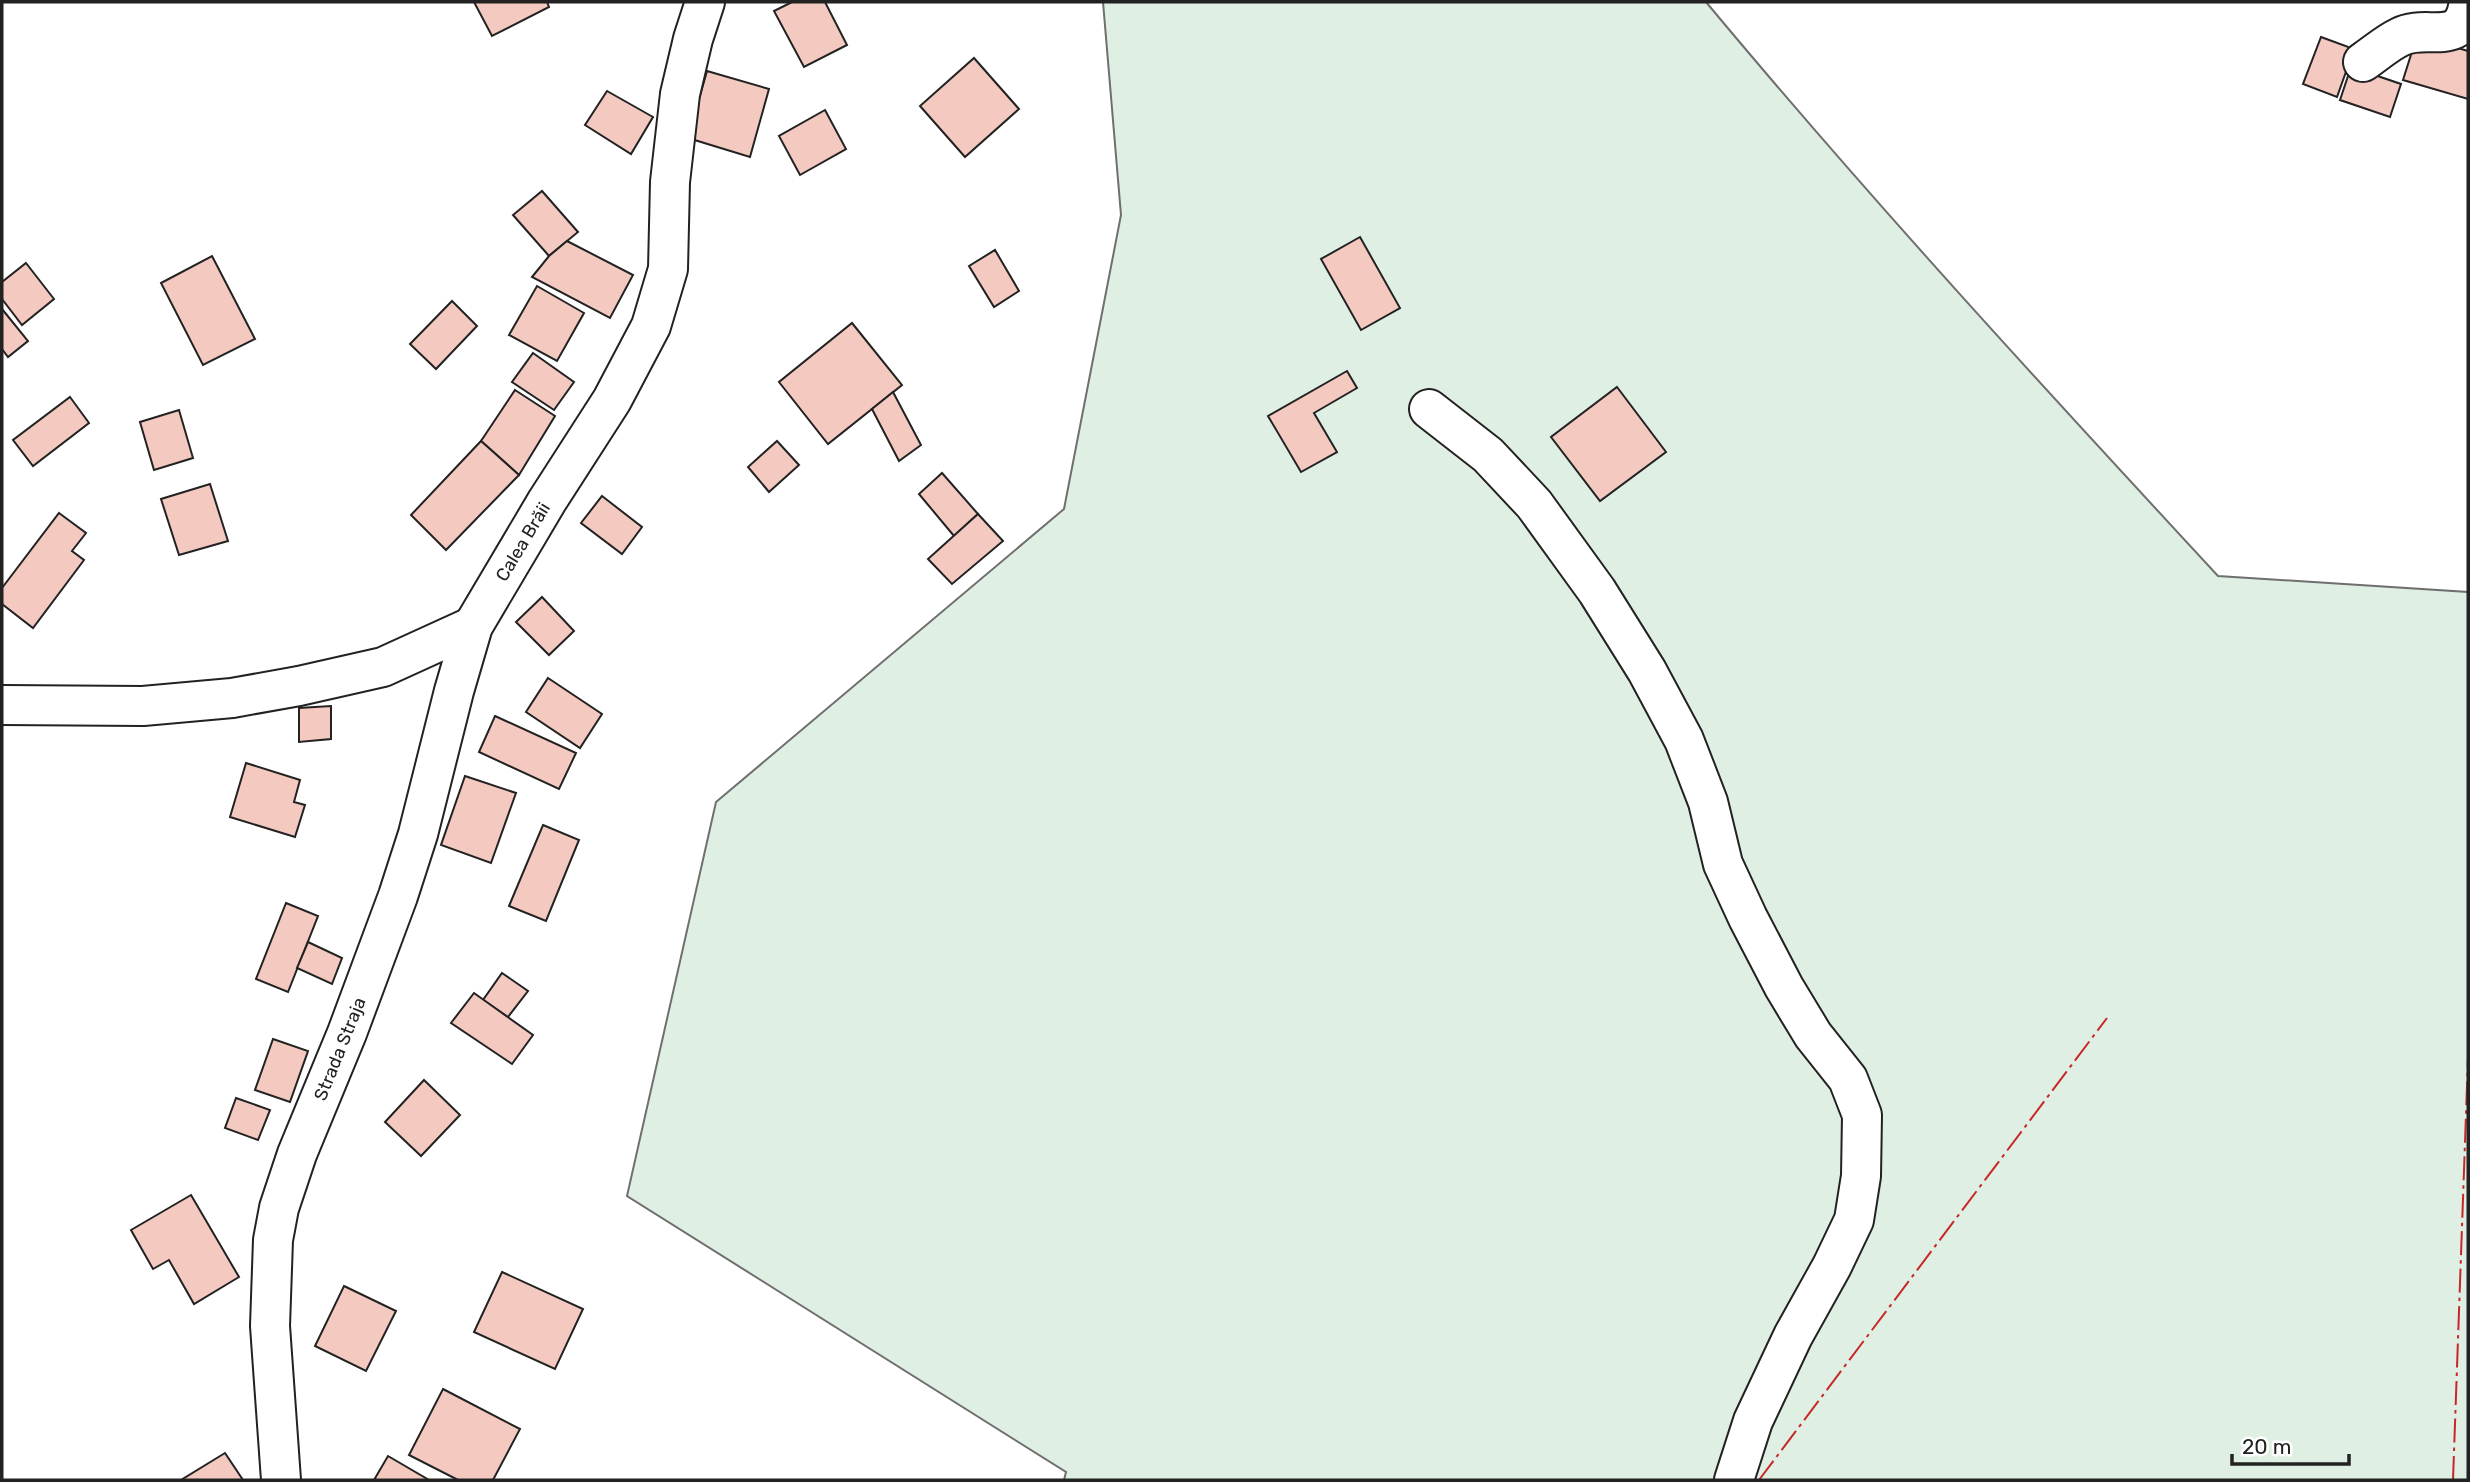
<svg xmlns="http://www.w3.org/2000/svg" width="2470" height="1482" viewBox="0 0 2470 1482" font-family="Rubik,sans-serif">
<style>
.grass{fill:#e0efe3;stroke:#6f6f6f;stroke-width:2}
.building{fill:#f3c9c0;stroke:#222;stroke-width:2}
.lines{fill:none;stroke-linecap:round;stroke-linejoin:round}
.minor-casing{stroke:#222;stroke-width:42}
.major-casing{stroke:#222;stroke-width:42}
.minor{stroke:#fff;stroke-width:38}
.major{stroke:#fff;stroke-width:38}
.power{stroke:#c62828;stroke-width:2;stroke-dasharray:24 5 3.5 5;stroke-linecap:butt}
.labels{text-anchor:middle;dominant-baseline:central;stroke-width:5;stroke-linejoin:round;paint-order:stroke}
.street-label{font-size:18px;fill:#222;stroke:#fff}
</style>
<rect width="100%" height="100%" fill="#fff"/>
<path class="grass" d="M1103,2h603c164,197 338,386 512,574l250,16v888h-1404l2,-8 -439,-276 89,-394 348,-293 57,-294z"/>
<g class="building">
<path d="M474,2h73l2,5 -57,29z"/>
<path d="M792,2h33l22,43 -43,22 -30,-56z"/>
<path d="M2321,37l33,12 -17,48 -34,-13z"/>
<path d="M2415,42l30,2 23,7v48l-65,-19z"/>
<path d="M974,58l45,51 -54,48 -45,-51z"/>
<path d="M2351,67l50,17 -11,33 -50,-17z"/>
<path d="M707,71l62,18 -19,68 -62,-19z"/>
<path d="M607,91l46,26 -22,37 -46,-29z"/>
<path d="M825,110l21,39 -46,26 -21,-39z"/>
<path d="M542,191l36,41 -29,24 -36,-41z"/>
<path d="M1360,237l40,71 -39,22 -40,-71z"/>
<path d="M567,241l66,34 -23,43 -78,-41 17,-21z"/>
<path d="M995,250l24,41 -25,16 -25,-41z"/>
<path d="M212,256l43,83 -52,26 -42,-82z"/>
<path d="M26,263l28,36 -32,26 -20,-26v-17z"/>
<path d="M537,286l47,27 -27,48 -48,-26z"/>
<path d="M452,301l25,25 -41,43 -26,-25z"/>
<path d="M2,309l26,32 -20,16 -6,-8z"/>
<path d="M852,323l50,62 -74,59 -49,-62z"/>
<path d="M533,353l41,29 -20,28 -42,-28z"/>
<path d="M1347,371l10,17 -43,25 23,39 -36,20 -33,-56z"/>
<path d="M1617,387l49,65 -66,49 -49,-64z"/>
<path d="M515,390l40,26 -36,59 -38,-34z"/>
<path d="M893,392l28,53 -22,16 -27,-52z"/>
<path d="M70,397l19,26 -56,43 -20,-26z"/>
<path d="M179,410l14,48 -39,12 -14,-48z"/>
<path d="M481,441l38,34 -73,75 -35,-35z"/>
<path d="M777,441l22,24 -30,27 -21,-25z"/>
<path d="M942,473l36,41 -24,22 -35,-42z"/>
<path d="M210,484l18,57 -49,14 -18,-56z"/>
<path d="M602,496l40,31 -20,27 -41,-31z"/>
<path d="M59,513l27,20 -14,18 12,9 -51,68 -31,-24v-16z"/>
<path d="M978,514l25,27 -51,43 -24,-25z"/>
<path d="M542,597l32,34 -25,24 -33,-33z"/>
<path d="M548,678l54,36 -22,34 -54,-36z"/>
<path d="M331,706v33l-32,3v-34z"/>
<path d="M495,716l81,37 -17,36 -80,-37z"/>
<path d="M246,763l54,17 -6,22 11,3 -10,32 -65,-20z"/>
<path d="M465,776l51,17 -25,70 -50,-18z"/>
<path d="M543,825l36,15 -33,81 -37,-15z"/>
<path d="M286,903l32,13 -30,76 -32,-13z"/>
<path d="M308,942l34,16 -10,26 -35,-16z"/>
<path d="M502,973l26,18 -20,26 -25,-17z"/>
<path d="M474,993l59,42 -21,29 -61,-41z"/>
<path d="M273,1039l35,12 -18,51 -35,-12z"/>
<path d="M424,1080l36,35 -39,41 -36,-34z"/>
<path d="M236,1098l34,12 -12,30 -33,-12z"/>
<path d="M191,1195l48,82 -45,27 -25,-44 -16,9 -22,-39z"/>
<path d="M502,1272l81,37 -28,60 -81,-37z"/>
<path d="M344,1286l52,25 -30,60 -51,-25z"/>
<path d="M443,1389l77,40 -27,51h-35l-49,-25z"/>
<path d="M225,1453l18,27h-62z"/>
<path d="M388,1456l41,24h-55z"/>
</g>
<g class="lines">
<defs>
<g id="minor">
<path d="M2363,62c12,-8 24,-19 37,-25 26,-14 60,11 68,-30"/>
<path d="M1429,409l59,46 46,49 63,87 50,80 37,69 24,62 15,62 25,54 36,69 29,48 35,44 14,36 -1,61 -7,44 -22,46 -39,70 -40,85 -19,59"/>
<path d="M2,705l141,1 89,-8 67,-12 84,-19 90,-41"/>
</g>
<path id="major" d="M281,1480l-11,-154 3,-86 6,-32 18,-54 50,-121 51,-137 20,-62 36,-143 19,-65 74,-125 65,-101 39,-74 17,-57 2,-87 10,-88 13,-55 12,-37"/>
</defs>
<use href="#minor" class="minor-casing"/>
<use href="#major" class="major-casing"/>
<use href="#minor" class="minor"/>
<use href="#major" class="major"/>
<g class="power">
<path d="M1759,1480l348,-462"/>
<path d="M2453,1480l15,-422"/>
</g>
</g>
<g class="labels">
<g class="street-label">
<text transform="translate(523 542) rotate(-59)">Calea Brăii</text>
<text transform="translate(340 1049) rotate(-68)">Strada Straja</text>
</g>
</g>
<rect width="2470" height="1482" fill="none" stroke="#222222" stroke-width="7"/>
<path d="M2232 1454v10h117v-10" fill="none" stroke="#222222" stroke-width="3.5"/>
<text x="2242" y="1454" font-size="21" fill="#222222" stroke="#ffffff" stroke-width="5" paint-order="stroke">20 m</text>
</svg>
